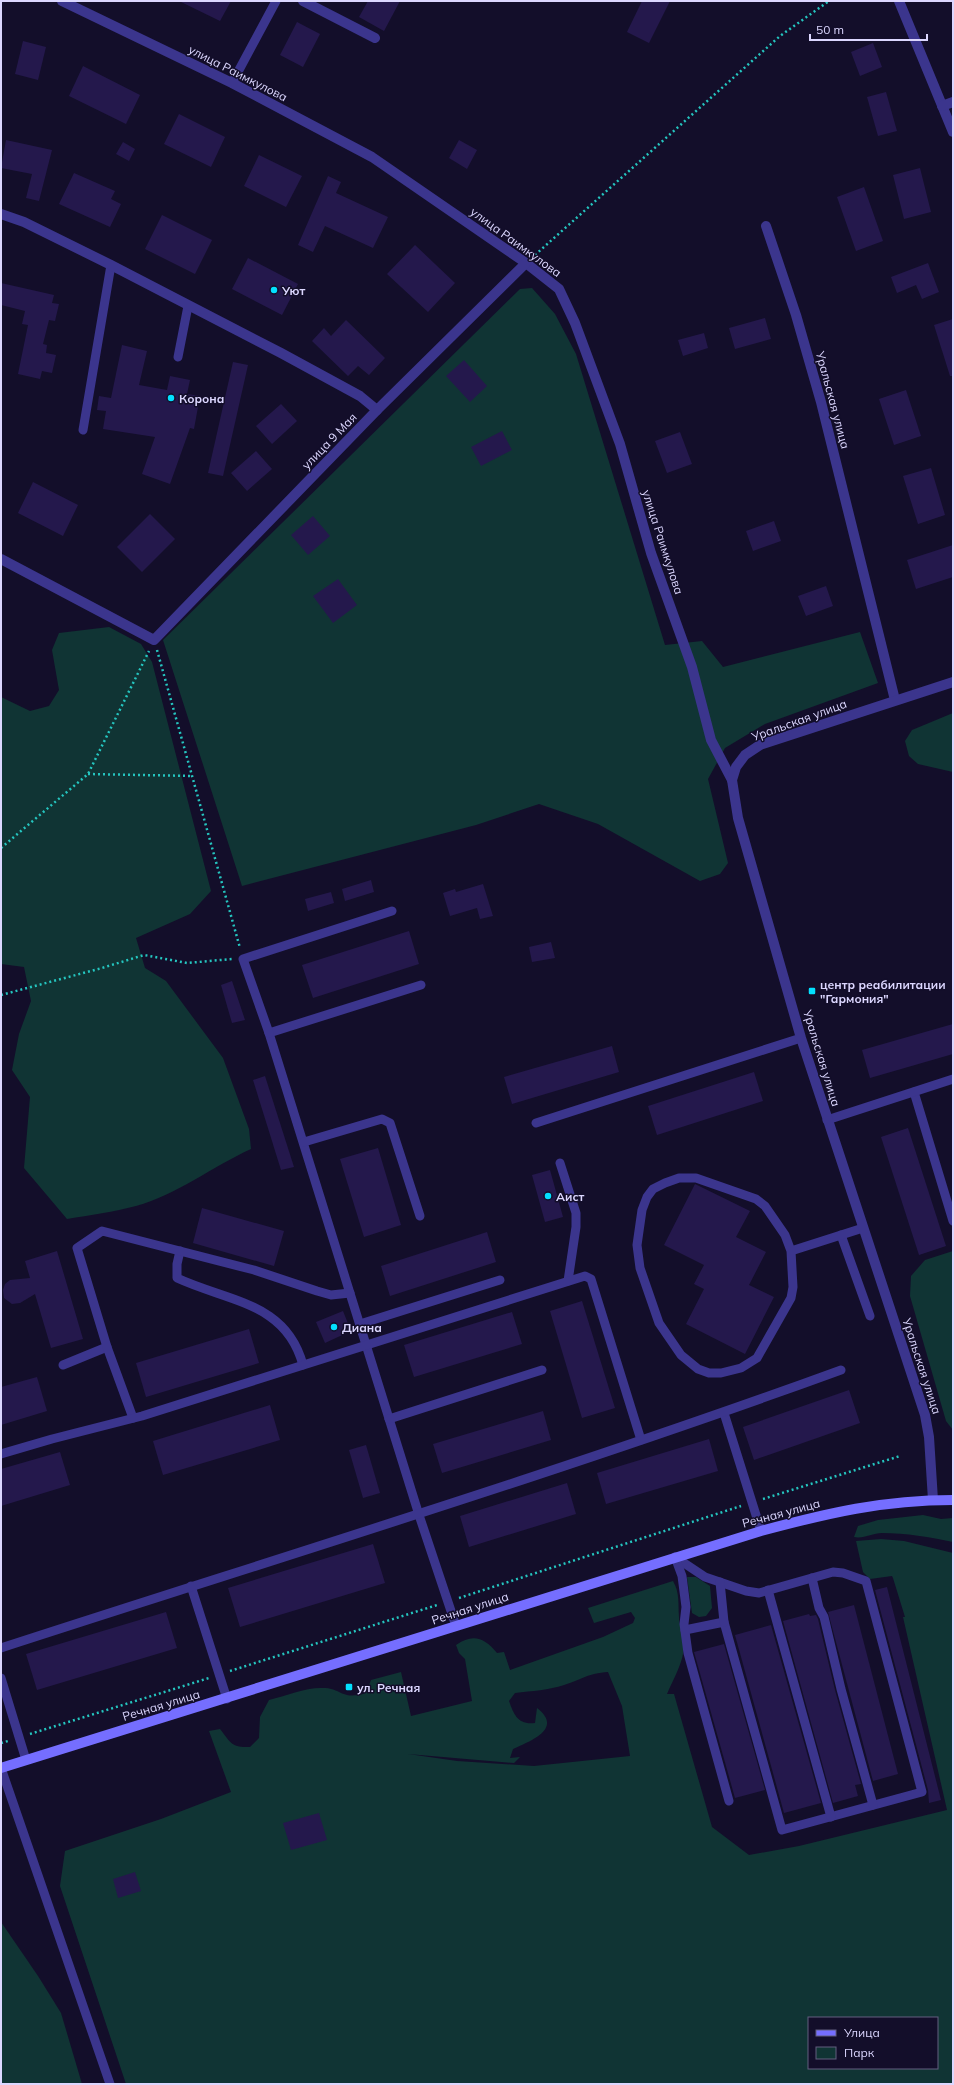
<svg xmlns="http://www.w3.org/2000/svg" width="954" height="2085" viewBox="0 0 954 2085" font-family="Mulish,sans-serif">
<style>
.green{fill:#103434;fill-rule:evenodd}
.building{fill:#24184c}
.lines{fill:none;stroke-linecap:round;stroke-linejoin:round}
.path{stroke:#25c5bf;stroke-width:2.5;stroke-dasharray:2 3;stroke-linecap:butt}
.lane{stroke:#3b358d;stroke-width:9}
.street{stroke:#3b358d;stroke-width:10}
.secondary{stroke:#756eff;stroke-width:10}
.poi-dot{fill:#03e0ff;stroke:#130e2a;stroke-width:1.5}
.labels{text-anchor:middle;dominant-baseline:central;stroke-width:3;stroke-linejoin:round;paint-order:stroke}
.street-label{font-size:12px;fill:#dcd7ff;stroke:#130e2a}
.poi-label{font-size:12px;font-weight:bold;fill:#dcd7ff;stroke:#130e2a;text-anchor:start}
</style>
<rect width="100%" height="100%" fill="#130e2a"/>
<g class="green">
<path d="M532,288l23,26 21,40 89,291 37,-4 21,26 137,-35 18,51 -113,41 -40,24 -17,31 20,84 -8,11 -20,7 -102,-57 -59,-20 -63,21 -234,61 -79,-246 357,-351z"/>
<path d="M109,627l32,17 11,18 59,229 -21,23 -54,24 9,30 21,13 57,77 26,71 2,20c-38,17 -74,46 -115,57 -22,6 -46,9 -69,13l-43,-51 6,-71 -18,-27 7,-36 12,-33 -7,-34 -23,-3v-267l29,14 19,-5 10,-16 -7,-40 7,-17z"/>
<path d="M953,713v59l-35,-8 -9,-8 -4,-15 7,-11z"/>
<path d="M953,1251v179l-7,-9 -36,-125 1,-20 14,-16z"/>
<path d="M923,1515l18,4 12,-1v24c-23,-5 -47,-9 -71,-9 -10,0 -18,6 -28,4l4,-11 20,-6z"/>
<path d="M881,1539l23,2 49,12v531h-827l-66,-198 5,-35 96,-32 70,-27 -22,-61 11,-2c11,14 12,19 30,18l9,-9 1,-21 9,-17c17,-4 35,-12 52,-12 21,-1 19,13 45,5l5,-13 30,-8 10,44 61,-15 -7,-42 -6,-6 -3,-8c17,-12 29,-7 41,8l7,-1 6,18 93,-33 30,-14 2,-5 -4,-6 -37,11 -6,-15 85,-27c7,12 5,23 6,36 0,9 5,18 5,28 0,17 -11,34 -17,49h7l38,133 37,28 50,-9 148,-36 -44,-193h2l-12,-39 -1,-2 -22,3 -7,-7 -7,-31zM608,1672l14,34 8,50 -96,10 -77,-5 -49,-7 106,9 6,-6 -10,1 3,-9c17,-8 51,-20 24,-41l-2,15c-17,2 -21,-8 -26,-22l6,-8c17,-2 34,-3 49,-8 17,-5 24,-12 44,-13zM809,2018h128v50h-128z"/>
<path d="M687,1577h9l14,9 2,22 -6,8 -7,1 -7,-4z"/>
<path d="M1,1922l37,54 23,37 21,71h-81z"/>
</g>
<g class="building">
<path d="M179,1h52l-11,20z"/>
<path d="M368,1h32l-16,30 -25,-14z"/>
<path d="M642,1h28l-21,42 -22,-11z"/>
<path d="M297,22l23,12 -17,33 -23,-12z"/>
<path d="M23,41l23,6 -8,33 -23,-6z"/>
<path d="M873,43l9,24 -22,9 -9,-24z"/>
<path d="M83,66l57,29 -14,29 -57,-28z"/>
<path d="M886,92l11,39 -19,5 -11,-39z"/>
<path d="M179,114l46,23 -14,30 -47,-23z"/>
<path d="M6,140l46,10 -13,51 -13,-3 6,-24 -31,-6z"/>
<path d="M459,140l18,10 -10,19 -18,-11z"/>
<path d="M123,142l12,7 -6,12 -13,-7z"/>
<path d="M259,155l43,21 -16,31 -42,-21z"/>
<path d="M920,168l11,44 -27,7 -11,-44z"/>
<path d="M74,173l41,18 -4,8 10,5 -11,23 -51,-23z"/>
<path d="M328,176l13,6 -5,11 52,24 -15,31 -48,-22 -12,26 -15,-7z"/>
<path d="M864,187l19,54 -27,10 -19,-54z"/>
<path d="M162,215l50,25 -17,34 -50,-25z"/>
<path d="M415,245l40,38 -27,29 -41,-38z"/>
<path d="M248,258l50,26 -16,31 -50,-26z"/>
<path d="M928,263l11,29 -17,7 -6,-14 -19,8 -6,-16z"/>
<path d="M1,283l53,12 -2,8 7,1 -4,17 -6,-1 -6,24 4,1 -1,8 10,2 -4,18 -10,-2 -2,8 -22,-5 10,-49 -6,-1 3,-13 -24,-6z"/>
<path d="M765,318l6,21 -36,10 -6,-21z"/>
<path d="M953,319v57h-3l-16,-51z"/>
<path d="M346,320l39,38 -16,17 -11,-9 -10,10 -36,-35 12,-13 7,8z"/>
<path d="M704,333l4,15 -25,8 -5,-16z"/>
<path d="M122,345l25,6 -8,34 28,5 3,-14 20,4 -3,14 13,2 -6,33 -4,-1 -20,56 -28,-10 13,-37 -52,-8 3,-18 -9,-1 2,-14 12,2z"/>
<path d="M464,360l23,26 -17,16 -24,-26z"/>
<path d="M233,362l15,3 -25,111 -15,-3z"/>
<path d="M906,390l15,46 -27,9 -15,-46z"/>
<path d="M281,404l16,17 -25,23 -16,-18z"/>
<path d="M502,431l10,19 -31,16 -10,-19z"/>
<path d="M680,432l12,32 -25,9 -12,-32z"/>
<path d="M256,451l16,18 -25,22 -16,-18z"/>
<path d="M931,468l14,47 -27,9 -15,-48z"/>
<path d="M33,482l45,23 -15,31 -45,-23z"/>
<path d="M150,514l25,25 -33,33 -25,-25z"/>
<path d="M313,516l17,20 -22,19 -17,-20z"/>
<path d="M774,521l7,20 -28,10 -7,-20z"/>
<path d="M953,545v32l-37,12 -9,-29z"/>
<path d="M338,579l19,26 -24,18 -20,-27z"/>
<path d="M826,586l7,20 -27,10 -8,-20z"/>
<path d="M371,880l3,12 -29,9 -3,-12z"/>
<path d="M483,884l10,32 -13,3 -3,-11 -27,8 -7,-23 12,-4 1,3z"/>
<path d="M331,892l3,11 -26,8 -3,-12z"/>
<path d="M409,931l10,33 -106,34 -11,-33z"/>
<path d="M551,942l4,16 -23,4 -3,-15z"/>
<path d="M232,981l13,39 -13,3 -11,-38z"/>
<path d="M953,1024v30l-83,24 -8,-28z"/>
<path d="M612,1046l7,26 -107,32 -8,-27z"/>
<path d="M754,1072l9,29 -106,34 -9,-29z"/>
<path d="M265,1076l29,91 -13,3 -28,-90z"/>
<path d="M908,1128l38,118 -27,9 -38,-118z"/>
<path d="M378,1148l23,77 -37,12 -24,-78z"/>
<path d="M550,1170l13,47 -18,5 -13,-47z"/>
<path d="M695,1184l55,27 -14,26 30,15 -17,33 25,12 -29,57 -59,-30 18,-35 -10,-5 10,-19 -40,-20z"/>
<path d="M202,1208l82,23 -10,35 -81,-23z"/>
<path d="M487,1232l9,30 -106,34 -9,-30z"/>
<path d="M57,1251l26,88 -32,9 -16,-54 -15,9 -8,1 -8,-6 -1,-8 2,-6 5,-4 20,-2 -5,-17z"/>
<path d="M582,1301l33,107 -33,10 -32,-107z"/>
<path d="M343,1311l8,20 -26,12 -9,-21z"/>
<path d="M512,1312l10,32 -108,33 -10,-32z"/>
<path d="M249,1329l10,34 -113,34 -10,-34z"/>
<path d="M37,1377l10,34 -46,14v-38z"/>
<path d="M849,1390l11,33 -106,37 -11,-33z"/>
<path d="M270,1405l10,35 -117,35 -10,-34z"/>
<path d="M543,1411l8,29 -109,33 -9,-29z"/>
<path d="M709,1439l9,32 -112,33 -9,-31z"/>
<path d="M366,1445l14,48 -17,5 -14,-48z"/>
<path d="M60,1452l10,33 -69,21v-37z"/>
<path d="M567,1483l9,31 -107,33 -9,-31z"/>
<path d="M373,1544l12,39 -145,44 -12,-39z"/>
<path d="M887,1587l54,213 -12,3 -1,-13 -53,-200z"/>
<path d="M854,1605l44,169 -25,7 -45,-169z"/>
<path d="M166,1612l11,36 -140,42 -11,-36z"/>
<path d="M809,1614l1,2 6,-1 2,4 17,71 26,94 -6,1 3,11 -25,7 -50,-182z"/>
<path d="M771,1625l50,178 -37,10 -49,-178z"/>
<path d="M724,1644l41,146 -30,8 -41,-146z"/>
<path d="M319,1813l8,27 -36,10 -8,-27z"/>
<path d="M135,1872l6,19 -23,7 -5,-19z"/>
</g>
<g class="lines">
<g class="path">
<path d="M535,255l245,-219 49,-35"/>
<path d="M157,650l83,298"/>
<path d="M88,774l105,2"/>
<path d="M1,848l87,-74 61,-123"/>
<path d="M1,995l101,-27 42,-13 43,8 45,-4"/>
<path d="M763,1499l137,-43"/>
<path d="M459,1598l282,-92"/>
<path d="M230,1671l207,-66"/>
<path d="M30,1734l179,-56"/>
<path d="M1,1743l7,-2"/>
</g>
<g class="lane">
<path d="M232,83l44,-82"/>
<path d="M178,357l10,-51"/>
<path d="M83,430l28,-165"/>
<path d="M421,985l-152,48 150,482 37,111"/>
<path d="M269,1033l-26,-74 149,-48"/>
<path d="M914,1092l39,129"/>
<path d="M827,1120l126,-41"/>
<path d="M536,1123l265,-85"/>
<path d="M304,1142l78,-23 8,4 30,93"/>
<path d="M560,1163l16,50v14l-8,54"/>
<path d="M841,1235l29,81"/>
<path d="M180,1251l-3,13v14c52,24 109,24 126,87"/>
<path d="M791,1251l2,36 -2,11 -34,60 -16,10 -20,5h-12l-11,-4 -17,-14 -22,-32 -19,-55 -3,-23 5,-35 5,-13 6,-8 12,-6 14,-5h17l60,21 9,7 20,29 6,16 72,-23"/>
<path d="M360,1324l140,-44"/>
<path d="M63,1365l44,-18"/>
<path d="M724,1413l37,118"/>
<path d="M133,1418l-26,-71 -30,-99 25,-17 152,39 63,21 14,4 19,-2"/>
<path d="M389,1419l153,-49"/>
<path d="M1,1454l51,-15 90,-23 443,-140 6,3 50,161"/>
<path d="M675,1557l30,20 41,14 13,2 74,-21 10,1 23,8 56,211 -140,38 -58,-208 -39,8"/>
<path d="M675,1557l7,19 4,31 -2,17 4,29 41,148"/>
<path d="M812,1578l7,30 5,9 17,72 32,116"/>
<path d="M720,1582l4,40"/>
<path d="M191,1586l36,113"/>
<path d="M768,1590l63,227"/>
<path d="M1,1648c280,-91 563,-177 840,-278"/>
<path d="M1,1678l25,82"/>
<path d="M1,1768l109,316"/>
</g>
<g class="street">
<path d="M62,1l170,82 140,74 154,106 33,26 16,34 45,121 31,109 41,114 19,73 21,40"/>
<path d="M303,1l72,37"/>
<path d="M899,1l54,131"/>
<path d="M942,106l11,-4"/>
<path d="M1,214l23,8 87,43 170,88 79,43 17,14"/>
<path d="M766,226l30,89 25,87 74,298"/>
<path d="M1,559l153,81 223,-230 149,-147"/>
<path d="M933,1500l-4,-63 -4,-22 -124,-377 -63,-220 -6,-38 4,-13 9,-12 15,-10 193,-63"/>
</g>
<path class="secondary" d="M1,1768l760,-237c67,-18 122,-31 192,-31"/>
</g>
<g class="poi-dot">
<circle cx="274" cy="290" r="4"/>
<circle cx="171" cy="398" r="4"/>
<rect x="808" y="987" width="8" height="8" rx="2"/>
<circle cx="548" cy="1196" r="4"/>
<circle cx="334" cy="1327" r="4"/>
<rect x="345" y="1683" width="8" height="8" rx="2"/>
</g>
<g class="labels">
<g class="street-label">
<text transform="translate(238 73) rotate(27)">улица Раимкулова</text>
<text transform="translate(516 242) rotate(36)">улица Раимкулова</text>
<text transform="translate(833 400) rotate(75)">Уральская улица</text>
<text transform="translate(329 441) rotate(-46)">улица 9 Мая</text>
<text transform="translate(663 542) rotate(72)">улица Раимкулова</text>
<text transform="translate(799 720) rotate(-20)">Уральская улица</text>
<text transform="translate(822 1058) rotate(73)">Уральская улица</text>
<text transform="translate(922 1366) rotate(72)">Уральская улица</text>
<text transform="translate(781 1513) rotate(-15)">Речная улица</text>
<text transform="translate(470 1608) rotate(-18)">Речная улица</text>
<text transform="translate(161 1705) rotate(-17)">Речная улица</text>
</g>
<g class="poi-label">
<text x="282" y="290">Уют</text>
<text x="179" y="398">Корона</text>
<text x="820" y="984">центр реабилитации<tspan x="820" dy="14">"Гармония"</tspan></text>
<text x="556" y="1196">Аист</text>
<text x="342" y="1327">Диана</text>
<text x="357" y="1687">ул. Речная</text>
</g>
</g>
<rect width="954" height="2085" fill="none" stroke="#dcd7ff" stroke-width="4"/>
<rect x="808" y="2017" width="130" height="52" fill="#130e2a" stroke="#635e7f"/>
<rect x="816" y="2030" width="20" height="6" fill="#756eff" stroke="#635e7f"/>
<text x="844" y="2037" font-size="12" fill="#dcd7ff">Улица</text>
<rect x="816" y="2047" width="20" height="12" fill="#103434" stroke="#635e7f"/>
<text x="844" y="2057" font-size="12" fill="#dcd7ff">Парк</text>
<path d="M810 34v6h117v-6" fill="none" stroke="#dcd7ff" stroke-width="2"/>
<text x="816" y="34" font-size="12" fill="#dcd7ff" stroke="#130e2a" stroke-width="3" paint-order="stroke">50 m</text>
</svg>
